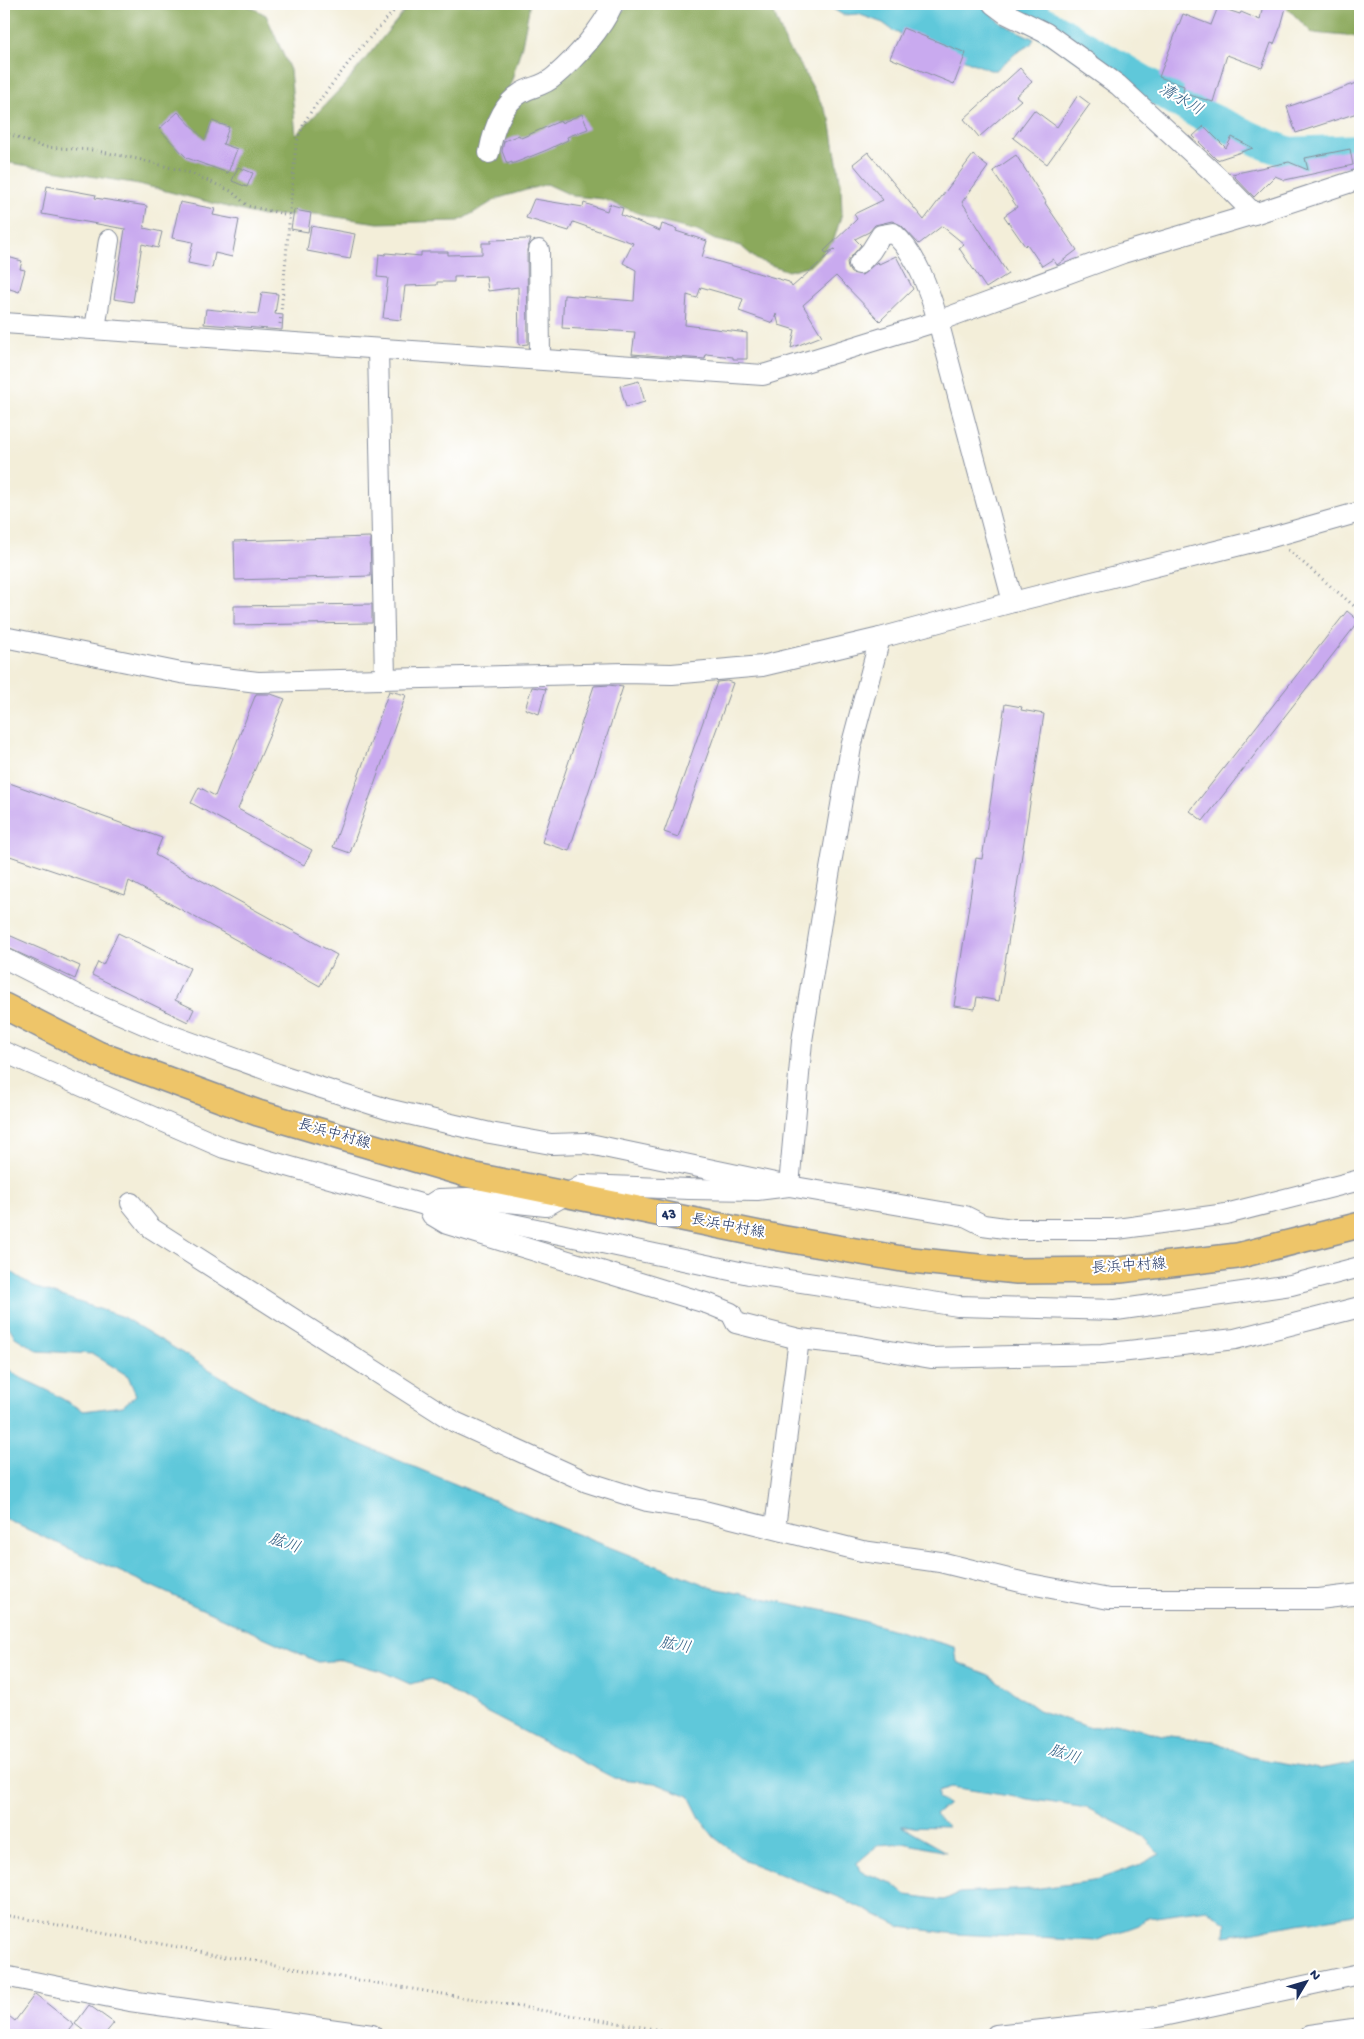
<svg xmlns="http://www.w3.org/2000/svg" width="1364" height="2039" viewBox="0 0 1364 2039" font-family="'Gochi Hand','Klee One',sans-serif">
<style>
.forest{fill:#8ba95b;stroke:#536c5c}
.water{fill:#5fc8da;stroke:#3d7c9c;fill-rule:evenodd}
.lines{fill:none;stroke-linecap:round;stroke-linejoin:round}
.river{stroke:#5fc8da;stroke-width:32}
.building{fill:#c9aaef}
.minor-casing{stroke:#878e9c;stroke-width:22}
.major-casing{stroke:#878e9c;stroke-width:28}
.path{stroke:#878e9c;stroke-width:3;stroke-dasharray:1 4;stroke-linecap:butt}
.minor{stroke:#fff;stroke-width:20}
.major{stroke:#eec569;stroke-width:25}
.labels{text-anchor:middle;dominant-baseline:central;stroke-width:4;stroke-linejoin:round;paint-order:stroke}
.shield{fill:#fff;stroke:#5f6d8e;stroke-width:1}
.shield-label{font-size:14px;font-weight:bold;fill:#1b2f5e}
.street-label{font-size:15px;fill:#1b2f5e;stroke:#fff}
.water-label{font-size:16px;font-style:italic;fill:#2f5d83;stroke:#fff}
</style>
<rect width="100%" height="100%" fill="#fff"/>
<filter id="ink" filterUnits="userSpaceOnUse"><feTurbulence type="fractalNoise" baseFrequency=".02" numOctaves="2"/><feDisplacementMap in="SourceGraphic" scale="10" xChannelSelector="R" yChannelSelector="G"/><feConvolveMatrix kernelMatrix="1 2 1 2 8 2 1 2 1" color-interpolation-filters="sRGB"/></filter>
<filter id="wash" filterUnits="userSpaceOnUse"><feTurbulence type="fractalNoise" baseFrequency=".0096" numOctaves="4" result="noise"/><feDisplacementMap in="SourceGraphic" scale="20" xChannelSelector="R" yChannelSelector="G"/><feGaussianBlur stdDeviation="1.12" result="paint"/><feColorMatrix in="noise" values="0 0 0 0 0 0 0 0 0 0 0 0 0 0 0 0 0 1.4 0 .05"/><feComposite in="paint" operator="in"/></filter>
<g filter="url(#wash)">
<rect width="100%" height="100%" fill="#f3eed9"/>
<g class="forest">
<path d="M4,4h241l21,11 24,55 6,65 49,-51 65,-80h120l-8,41 -16,55 31,-5 78,-79 18,-12h129l10,4 15,39 13,17 30,55 11,67 1,27 -9,30 -22,22 -23,6 -31,-11 -16,-14 -26,-6 -18,-9 -37,-9 -57,-23 -30,-3 -26,-12 -48,14 -40,23 -81,2 -63,-9 -53,2 -123,-32 -135,-22z"/>
<path d="M1283,4h77v31l-2,2 -46,-4z"/>
</g>
<g class="water">
<path d="M825,4h156l20,19 33,16 -3,5 -15,9 -20,17h-6l-95,-38 -12,-9 -25,-9 -15,1z"/>
<path d="M4,1267l30,20 89,30 150,91 273,114 167,66 118,24 124,35 2,15 32,13 49,35 53,18 24,-5 47,12 52,6 35,16 70,12 41,-7v152l-135,22 1,-13 -19,-14 -59,8 -9,8 -44,16 -139,-7 -55,-7 -60,-29 -96,-37 -31,-24 -13,-17 -12,-24 -34,-13 -41,-5 -134,-69 -49,-30 -21,5 -29,-13 -39,-11 -24,2 -309,-141 -5,-3v-152l15,11 30,14 34,20 40,-5 13,-11 -8,-19 -35,-22 -55,-3 -23,-14 -11,-19zM951,1787l136,21 56,28 17,18 -19,10 -48,17 -60,8 -74,4 -15,7 -38,-5 -15,-12 -31,-12 -3,-8 21,-18 25,-2 44,9 -46,-26 47,1 -13,-12 13,-11 -10,-5v-8z"/>
</g>
<g class="lines">
<path class="river" d="M1014,4l64,39 120,70 70,32 22,8 70,-3"/>
</g>
<g id="blocks">
<g class="building">
<path d="M1263,4h24l-6,22 -7,18 -3,-1 -9,25 -35,-13 -14,47 -30,-9 1,-7 -25,-9 24,-63 28,11 7,-18 22,7 1,-2 19,8z"/>
<path d="M903,28l63,25 -12,31 -64,-26z"/>
<path d="M1020,68l12,14 -16,14 5,4 -42,37 -15,-18z"/>
<path d="M1360,82v30l-64,21 -9,-26z"/>
<path d="M1078,95l12,9 -43,60 -34,-26 21,-28 23,17z"/>
<path d="M178,112l27,28 7,-19 17,6 -6,17 14,5 -9,24 -41,-15 -28,-29z"/>
<path d="M582,114l6,15 -21,8 1,3 -21,10 -35,14v-2l-5,2 -5,-13 2,-10 15,-6 2,3 39,-17 1,2z"/>
<path d="M1204,126l22,22 6,-11 21,11 -36,12 -24,-24z"/>
<path d="M1350,149l3,16 -68,15 -10,-4 -21,21 -22,-23 57,-12 19,8 -3,-12z"/>
<path d="M868,152l56,68 49,-65 15,12 -26,35 46,72 -22,14 -27,-40 5,-4 -22,-18 -23,18 -18,-19 -9,-4 -17,4 -6,7 -14,7 6,6 -14,17 1,6 3,5 11,2 15,-13 2,2 17,-8 17,33 -33,32 -44,-45 -33,29 19,31 -31,12 4,-18 -16,-5 -3,-11 -3,9 -34,-12 4,-12 -42,-12 -4,11 -10,-3 -2,30 62,8v26h-14v-2l-27,-3 -1,5 -73,-5 3,-22 -73,-4 2,-33 70,6 2,-31 -13,-7 10,-20 -60,-21 -4,9 -43,-13 8,-19 49,8 1,-4 23,8 2,-7 14,4 -2,7 39,16 2,-7 15,5 -1,2 31,10 -5,16 87,25 3,5 43,-38 -9,4 -2,-2 33,-32 -3,-5 29,-14 -30,-36z"/>
<path d="M1016,155l30,47 -1,1 32,47 -20,15 -4,-6 -11,7 -15,-22 -2,2 -21,-30 13,-9 -24,-36z"/>
<path d="M238,167l15,6 -6,14 -15,-6z"/>
<path d="M47,186l49,9 -1,3 52,8 -3,22 18,4 -4,16 -16,-4 -9,58 -19,-3 11,-70 -83,-15z"/>
<path d="M180,202l35,7 -2,6 26,5 -7,37 -17,-4 -3,15 -24,-5 5,-21 -21,-4z"/>
<path d="M294,210l17,3 -3,19 -17,-3z"/>
<path d="M311,226l44,8 -5,25 -43,-8z"/>
<path d="M531,239l-4,11 1,94 -9,1 -1,-58 -30,4 -2,-15 -32,1v5h-17v3l-32,1 -4,34 -18,-2 5,-40 -11,-1 2,-23 6,1 1,-2 35,3v-4h27v3l34,-1v-11h9v-3z"/>
<path d="M4,256l18,5 -2,8 5,1 -6,22 -15,-5z"/>
<path d="M262,292l16,2 -3,20 8,1 -1,15 -78,-6 2,-15 52,5z"/>
<path d="M639,381l6,21 -19,5 -6,-21z"/>
<path d="M370,537l1,39 -136,4 -1,-39z"/>
<path d="M372,604v19l-138,2v-19z"/>
<path d="M1347,611l12,10 -156,200 -13,-10z"/>
<path d="M727,681l6,2 -55,154 -14,-5 53,-150z"/>
<path d="M609,685l14,2 -54,164 -27,-9 52,-156z"/>
<path d="M532,687l14,2 -7,25 -14,-5z"/>
<path d="M389,691l17,4 -56,158 -17,-6z"/>
<path d="M256,694h15l14,5 -47,110 74,41 -8,15 -113,-62 8,-16 16,9z"/>
<path d="M1005,704l17,3 -1,3 23,4 -45,287 -22,-4 -2,12 -21,-3 22,-148 6,1z"/>
<path d="M4,781l158,57 -7,17 182,100 -17,31 -191,-105 -4,14 -121,-41z"/>
<path d="M4,933l76,33 -5,13 -71,-33z"/>
<path d="M118,933l72,35 -15,32 19,9 -6,13 -96,-47 6,-13 5,3z"/>
<path d="M35,1994l39,31 -8,10h-62v-23l11,9z"/>
<path d="M89,2005l25,18 -10,12h-15l-14,-11z"/>
</g>
</g>
</g>
<g filter="url(#ink)">
<use href="#blocks" fill-opacity="0" stroke="#878e9c" stroke-width="1"/>
<g class="lines">
<defs>
<g id="minor">
<path d="M993,4l12,9 41,20 72,52 101,93 35,36"/>
<path d="M489,153c4,-22 12,-48 32,-60 11,-7 22,-6 34,-17 21,-18 47,-47 58,-72"/>
<path d="M539,250l1,109"/>
<path d="M859,264l12,-13 10,-16 12,-2c24,21 36,57 45,88l75,281"/>
<path d="M4,323l759,52 175,-54 185,-68 131,-39 106,-35"/>
<path d="M95,329l14,-89"/>
<path d="M378,349l7,329"/>
<path d="M4,637l177,36 77,9 367,-9 47,1 90,-8 118,-28 133,-36 259,-65 88,-25"/>
<path d="M880,638l-29,109 -29,169 -20,125 -13,145 -32,4 -68,-1 -106,-4 -37,21 -79,-8 -28,1 -11,7 4,9 15,9 262,80 22,9 5,10 63,16 56,6 76,13 171,-4 133,-15 125,-32"/>
<path d="M4,958l77,39 81,35 116,42 109,35 103,24 61,11 34,-1 204,43 176,30 18,9 29,4h105l109,-15 134,-34"/>
<path d="M4,1052l220,96 204,58 321,68 209,32 158,4 175,-25 69,-18"/>
<path d="M131,1203l20,25 304,194 132,60 60,19 53,9 162,41 78,11 85,21 84,16h210l41,-5"/>
<path d="M775,1528l24,-189"/>
<path d="M4,1976l126,25 242,34"/>
<path d="M996,2035l162,-18 202,-43"/>
<path d="M1310,2035l50,-7"/>
</g>
<path id="major" d="M4,1006l94,48 160,59 208,61 314,64 122,21 115,12 103,-1 117,-14 123,-31"/>
</defs>
<use href="#minor" class="minor-casing"/>
<use href="#major" class="major-casing"/>
<g class="path">
<path d="M4,132l39,15 49,3 46,9 53,14 40,18 17,15 41,9"/>
<path d="M280,324l16,-180 8,-21 8,-13 45,-58 43,-48"/>
<path d="M1288,550l72,61"/>
<path d="M4,1915l342,63 345,57"/>
</g>
<use href="#minor" class="minor"/>
<use href="#major" class="major"/>
</g>
</g>
<g class="labels">
<rect class="shield" x="656.5" y="1203.5" width="25" height="23" rx="4"/>
<g class="shield-label">
<text x="669" y="1215">43</text>
</g>
<g class="street-label">
<text transform="translate(334 1135) rotate(16)">長浜中村線</text>
<text transform="translate(728 1227) rotate(11)">長浜中村線</text>
<text transform="translate(1129 1267) rotate(-4)">長浜中村線</text>
</g>
<g class="water-label">
<text transform="translate(1180 101) rotate(30)">清水川</text>
<text transform="translate(284 1545) rotate(20)">肱川</text>
<text transform="translate(675 1647) rotate(11)">肱川</text>
<text transform="translate(1064 1756) rotate(18)">肱川</text>
</g>
</g>
<rect width="1364" height="2039" fill="none" stroke="#fff" stroke-width="20"/>
<g transform="translate(1306 1982) rotate(52)" stroke="#ffffff" stroke-width="4" paint-order="stroke">
<path d="M0-4L9 19L0 12L-9 19Z" fill="#1b2f5e"/>
<text y="-8" font-size="14" font-weight="bold" text-anchor="middle" fill="#1b2f5e">N</text>
</g>
</svg>
